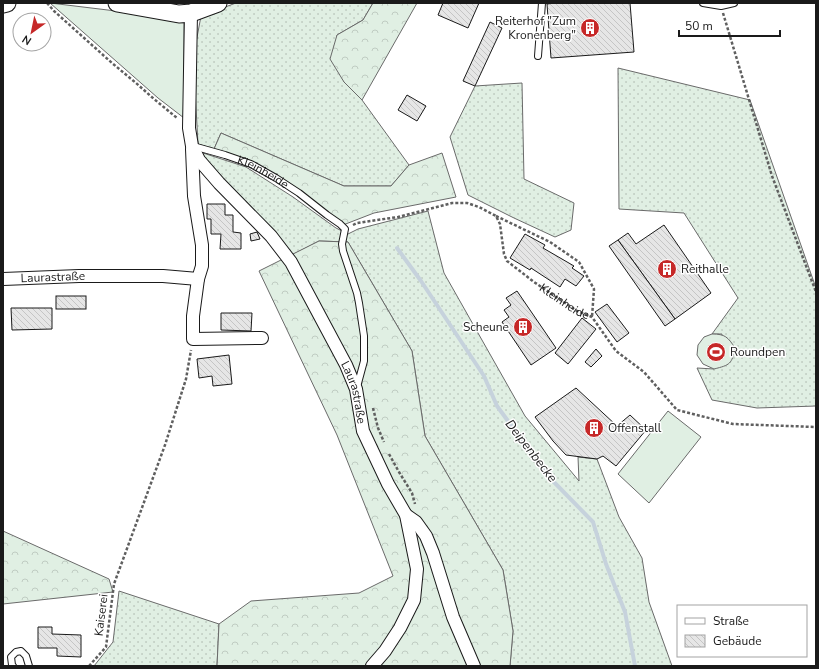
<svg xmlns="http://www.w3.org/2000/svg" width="819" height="669" viewBox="0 0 819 669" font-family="'Nunito Sans',sans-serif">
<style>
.grass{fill:url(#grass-dots);stroke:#6a6a6a}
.forest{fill:url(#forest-crowns);stroke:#6a6a6a}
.garden{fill:#e0efe3;stroke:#6a6a6a}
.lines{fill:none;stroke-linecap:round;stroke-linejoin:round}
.stream{stroke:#c6d2dc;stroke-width:4}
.building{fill:url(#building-back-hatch);stroke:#1a1a1a}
.lane-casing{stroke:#1a1a1a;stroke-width:8}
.street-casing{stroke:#1a1a1a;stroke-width:14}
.secondary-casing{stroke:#1a1a1a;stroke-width:19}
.path{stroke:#5f5f5f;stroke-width:2.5;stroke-dasharray:3 2;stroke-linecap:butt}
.lane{stroke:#fff;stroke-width:6}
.street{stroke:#fff;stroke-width:12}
.secondary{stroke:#fff;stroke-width:17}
.labels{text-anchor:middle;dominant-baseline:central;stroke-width:3;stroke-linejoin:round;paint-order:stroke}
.poi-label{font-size:12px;fill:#1a1a1a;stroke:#fff;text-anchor:start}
.street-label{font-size:12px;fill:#1a1a1a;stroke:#fff}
.water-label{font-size:13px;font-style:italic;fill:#1a1a1a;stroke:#fff}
</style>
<defs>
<pattern id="grass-dots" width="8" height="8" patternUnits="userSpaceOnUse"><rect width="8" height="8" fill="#e0efe3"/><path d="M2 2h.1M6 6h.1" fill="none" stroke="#c0ccc2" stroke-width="1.8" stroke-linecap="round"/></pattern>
<pattern id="forest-crowns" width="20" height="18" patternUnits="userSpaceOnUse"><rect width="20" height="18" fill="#e0efe3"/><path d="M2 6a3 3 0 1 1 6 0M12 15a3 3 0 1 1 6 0" fill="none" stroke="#c0ccc2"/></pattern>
<pattern id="building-back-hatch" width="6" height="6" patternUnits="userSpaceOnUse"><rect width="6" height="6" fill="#e6e6e6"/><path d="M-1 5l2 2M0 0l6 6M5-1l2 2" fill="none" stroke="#c5c5c5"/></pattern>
</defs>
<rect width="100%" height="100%" fill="#fff"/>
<g class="grass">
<path d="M236,3h137l-10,17 -26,15 7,47 18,18 47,65 -18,21h-47l-123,-53 -7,16 -16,-5 -3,-55v-41l6,-32z"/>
<path d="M618,68l132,32 66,188v118l-59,2 -45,-8 -15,-32 17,1 8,-35h-10l26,-36 -54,-85 -65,-4z"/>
<path d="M522,83l2,96 50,24 -3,27 -16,7 -41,-19 -46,-23 -18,-58 25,-51z"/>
<path d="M200,152l46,15 47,30 43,31 12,6 10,-5 70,-18 16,62 81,143 54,65 -1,-24 19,2 22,58 23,41 7,44 23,64h-162l3,-35 -10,-61 -78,-134 -13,-85 -64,-109 -29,-1 -27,14z"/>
<path d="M119,591l100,33 -2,42h-123l19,-24z"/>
</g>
<g class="forest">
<path d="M373,3h44l-55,97 -18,-18 -14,-23 7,-24 26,-15z"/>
<path d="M221,133l123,53h47l18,-21 33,-12 14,44 -82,16 -31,12 -46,-35 -48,-30 -35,-11z"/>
<path d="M319,241l29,1 64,109 13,85 78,134 10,61 -3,35h-293l2,-42 32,-23 108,-8 34,-17 -56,-141 -78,-164z"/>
<path d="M3,531l106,48 4,13 -110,12z"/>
</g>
<g class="garden">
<path d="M50,3l66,8 68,12v95l-26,-20z"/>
<path d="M712,334c13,0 16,3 23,14 -3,16 -5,17 -21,21l-11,-5 -6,-9 1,-10 6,-8z"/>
<path d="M668,411l33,26 -52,66 -31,-29z"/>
</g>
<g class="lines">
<path class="stream" d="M397,248l24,33 63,95 13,30 52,71 44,45 13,42 19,48 10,54"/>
</g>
<g class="building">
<path d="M443,3h36l-11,25 -30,-13z"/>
<path d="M555,3h75l4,49 -83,6 -4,-54z"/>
<path d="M490,22l12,6 -27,58 -12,-5z"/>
<path d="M407,95l19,11 -9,15 -19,-11z"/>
<path d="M207,204h18v11h8v17l8,1v16h-21l1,-15h-10v-15h-4z"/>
<path d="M664,225l47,68 -36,26 -57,-79 10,-7 8,11z"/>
<path d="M257,232l3,7 -9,2 -1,-7z"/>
<path d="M525,234l20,11 -2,3 31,18 -2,2 12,8 -8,10 -11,-7 -5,8 -29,-19 -1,2 -20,-12z"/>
<path d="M618,240l57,79 -10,7 -56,-80z"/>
<path d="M517,291l39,57 -25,17 -29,-43 7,-5 -5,-7 7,-5 -5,-7z"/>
<rect x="56" y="296" width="30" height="13"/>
<path d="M607,304l22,29 -12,9 -22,-30z"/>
<path d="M11,308h41v21l-40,1z"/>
<path d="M221,313h31l-1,18 -30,-1z"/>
<path d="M582,318l14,11 -28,35 -13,-11z"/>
<path d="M596,349l6,7 -11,11 -6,-5z"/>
<path d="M229,355l3,29 -19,2 -1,-10 -13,2 -2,-19z"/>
<path d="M576,388l41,38 13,-11 16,15 -30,36 -13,-10 -6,3 -31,-4 -13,-14 -18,-24z"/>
<path d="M38,627h14v7l29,1v22l-24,-1v-8h-19z"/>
</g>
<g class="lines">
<defs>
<g id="lane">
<path d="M703,3l18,3 13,-3"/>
<path d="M538,56l4,-53"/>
<path id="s2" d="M193,146l32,9 26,9 25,14 23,15 28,22 13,9 5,5 -3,15 1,7 14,42 2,10 5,33v25l-7,26"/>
<path d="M13,666l-1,-1 -1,-8 5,-5 5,-1 5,5 3,10"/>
</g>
<g id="street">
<path id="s3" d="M191,13l-2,115 3,18 7,14 20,23 52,53 20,26 55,103 10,24 7,42 25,53 18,31 11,54 -3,31 -14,28 -15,23 -13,15"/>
<path d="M192,149l2,47 8,49v21l-4,13 -5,37v23l69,-1"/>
<path id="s4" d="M3,279l76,-3h84l35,3"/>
<path d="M406,515l10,7 10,14 7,17 20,64 21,49"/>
</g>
<g id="secondary">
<path d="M117,3l62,11 12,-1 27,-10"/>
<path d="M3,4l4,-1"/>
</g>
</defs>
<use href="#lane" class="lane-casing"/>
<use href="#street" class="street-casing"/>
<use href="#secondary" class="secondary-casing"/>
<g class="path">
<path d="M47,3l7,8 58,52 24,20 18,16 23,19"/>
<path d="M723,13l49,163 44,116"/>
<path d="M496,216l54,26 29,20 15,27 -2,28"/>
<path id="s1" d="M353,225l4,-2 41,-6 54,-14h15l12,4 17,9 4,8 4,30 3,7 27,21 43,29 15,6 24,34 28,21 33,38 56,14 83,3"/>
<path d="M373,408l5,20 6,14"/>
<path d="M389,454l10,18 13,21 3,11"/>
<path d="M89,666l17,-19 8,-63 51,-139 21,-66 5,-29"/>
</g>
<use href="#lane" class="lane"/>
<use href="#street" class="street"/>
<use href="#secondary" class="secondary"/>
</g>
<defs>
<symbol id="building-disc" viewBox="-11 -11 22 22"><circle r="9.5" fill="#c62828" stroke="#fff"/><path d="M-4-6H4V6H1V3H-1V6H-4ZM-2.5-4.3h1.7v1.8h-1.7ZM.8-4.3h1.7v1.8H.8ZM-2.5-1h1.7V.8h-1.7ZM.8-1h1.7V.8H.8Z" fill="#fff"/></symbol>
<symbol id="stadium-disc" viewBox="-11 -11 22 22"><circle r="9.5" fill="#c62828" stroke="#fff"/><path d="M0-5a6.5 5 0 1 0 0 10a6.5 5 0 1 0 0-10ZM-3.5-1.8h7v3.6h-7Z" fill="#fff"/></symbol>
</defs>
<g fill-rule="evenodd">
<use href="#building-disc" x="579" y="17" width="22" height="22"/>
<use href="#building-disc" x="656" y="258" width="22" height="22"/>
<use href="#building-disc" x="512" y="316" width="22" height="22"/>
<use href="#stadium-disc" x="705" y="341" width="22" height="22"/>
<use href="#building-disc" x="583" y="417" width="22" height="22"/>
</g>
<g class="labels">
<g class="poi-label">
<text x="576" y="21" text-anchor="end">Reiterhof "Zum<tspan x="576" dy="14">Kronenberg"</tspan></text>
<text x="681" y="269">Reithalle</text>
<text x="509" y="327" text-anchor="end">Scheune</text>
<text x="730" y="352">Roundpen</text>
<text x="608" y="428">Offenstall</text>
</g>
<g class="street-label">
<text stroke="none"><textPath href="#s2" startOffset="75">Kleinheide</textPath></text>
<text stroke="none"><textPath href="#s4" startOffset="50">Laurastraße</textPath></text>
<text stroke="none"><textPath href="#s1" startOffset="266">Kleinheide</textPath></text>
<text stroke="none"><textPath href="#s3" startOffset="432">Laurastraße</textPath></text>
<text transform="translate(101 615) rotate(-83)">Kaiserei</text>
</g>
<g class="water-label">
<text transform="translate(531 451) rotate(52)">Deipenbecke</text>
</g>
</g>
<rect width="819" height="669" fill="none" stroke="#1a1a1a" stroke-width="8"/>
<rect x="677" y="605" width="130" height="52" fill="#ffffff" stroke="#a3a3a3"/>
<rect x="685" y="618" width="20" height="6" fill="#ffffff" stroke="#a3a3a3"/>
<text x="713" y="625" font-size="12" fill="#1a1a1a">Straße</text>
<rect x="685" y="635" width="20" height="12" fill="url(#building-back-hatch)" stroke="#a3a3a3"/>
<text x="713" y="645" font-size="12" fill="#1a1a1a">Gebäude</text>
<g transform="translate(32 32) rotate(213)"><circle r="19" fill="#ffffff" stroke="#a3a3a3"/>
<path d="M0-3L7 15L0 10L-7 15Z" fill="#c62828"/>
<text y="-6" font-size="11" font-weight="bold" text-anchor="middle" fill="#1a1a1a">N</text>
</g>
<path d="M679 30v6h101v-6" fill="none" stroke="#1a1a1a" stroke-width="2"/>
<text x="685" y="30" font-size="12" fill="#1a1a1a" stroke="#ffffff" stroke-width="3" paint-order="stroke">50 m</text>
</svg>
